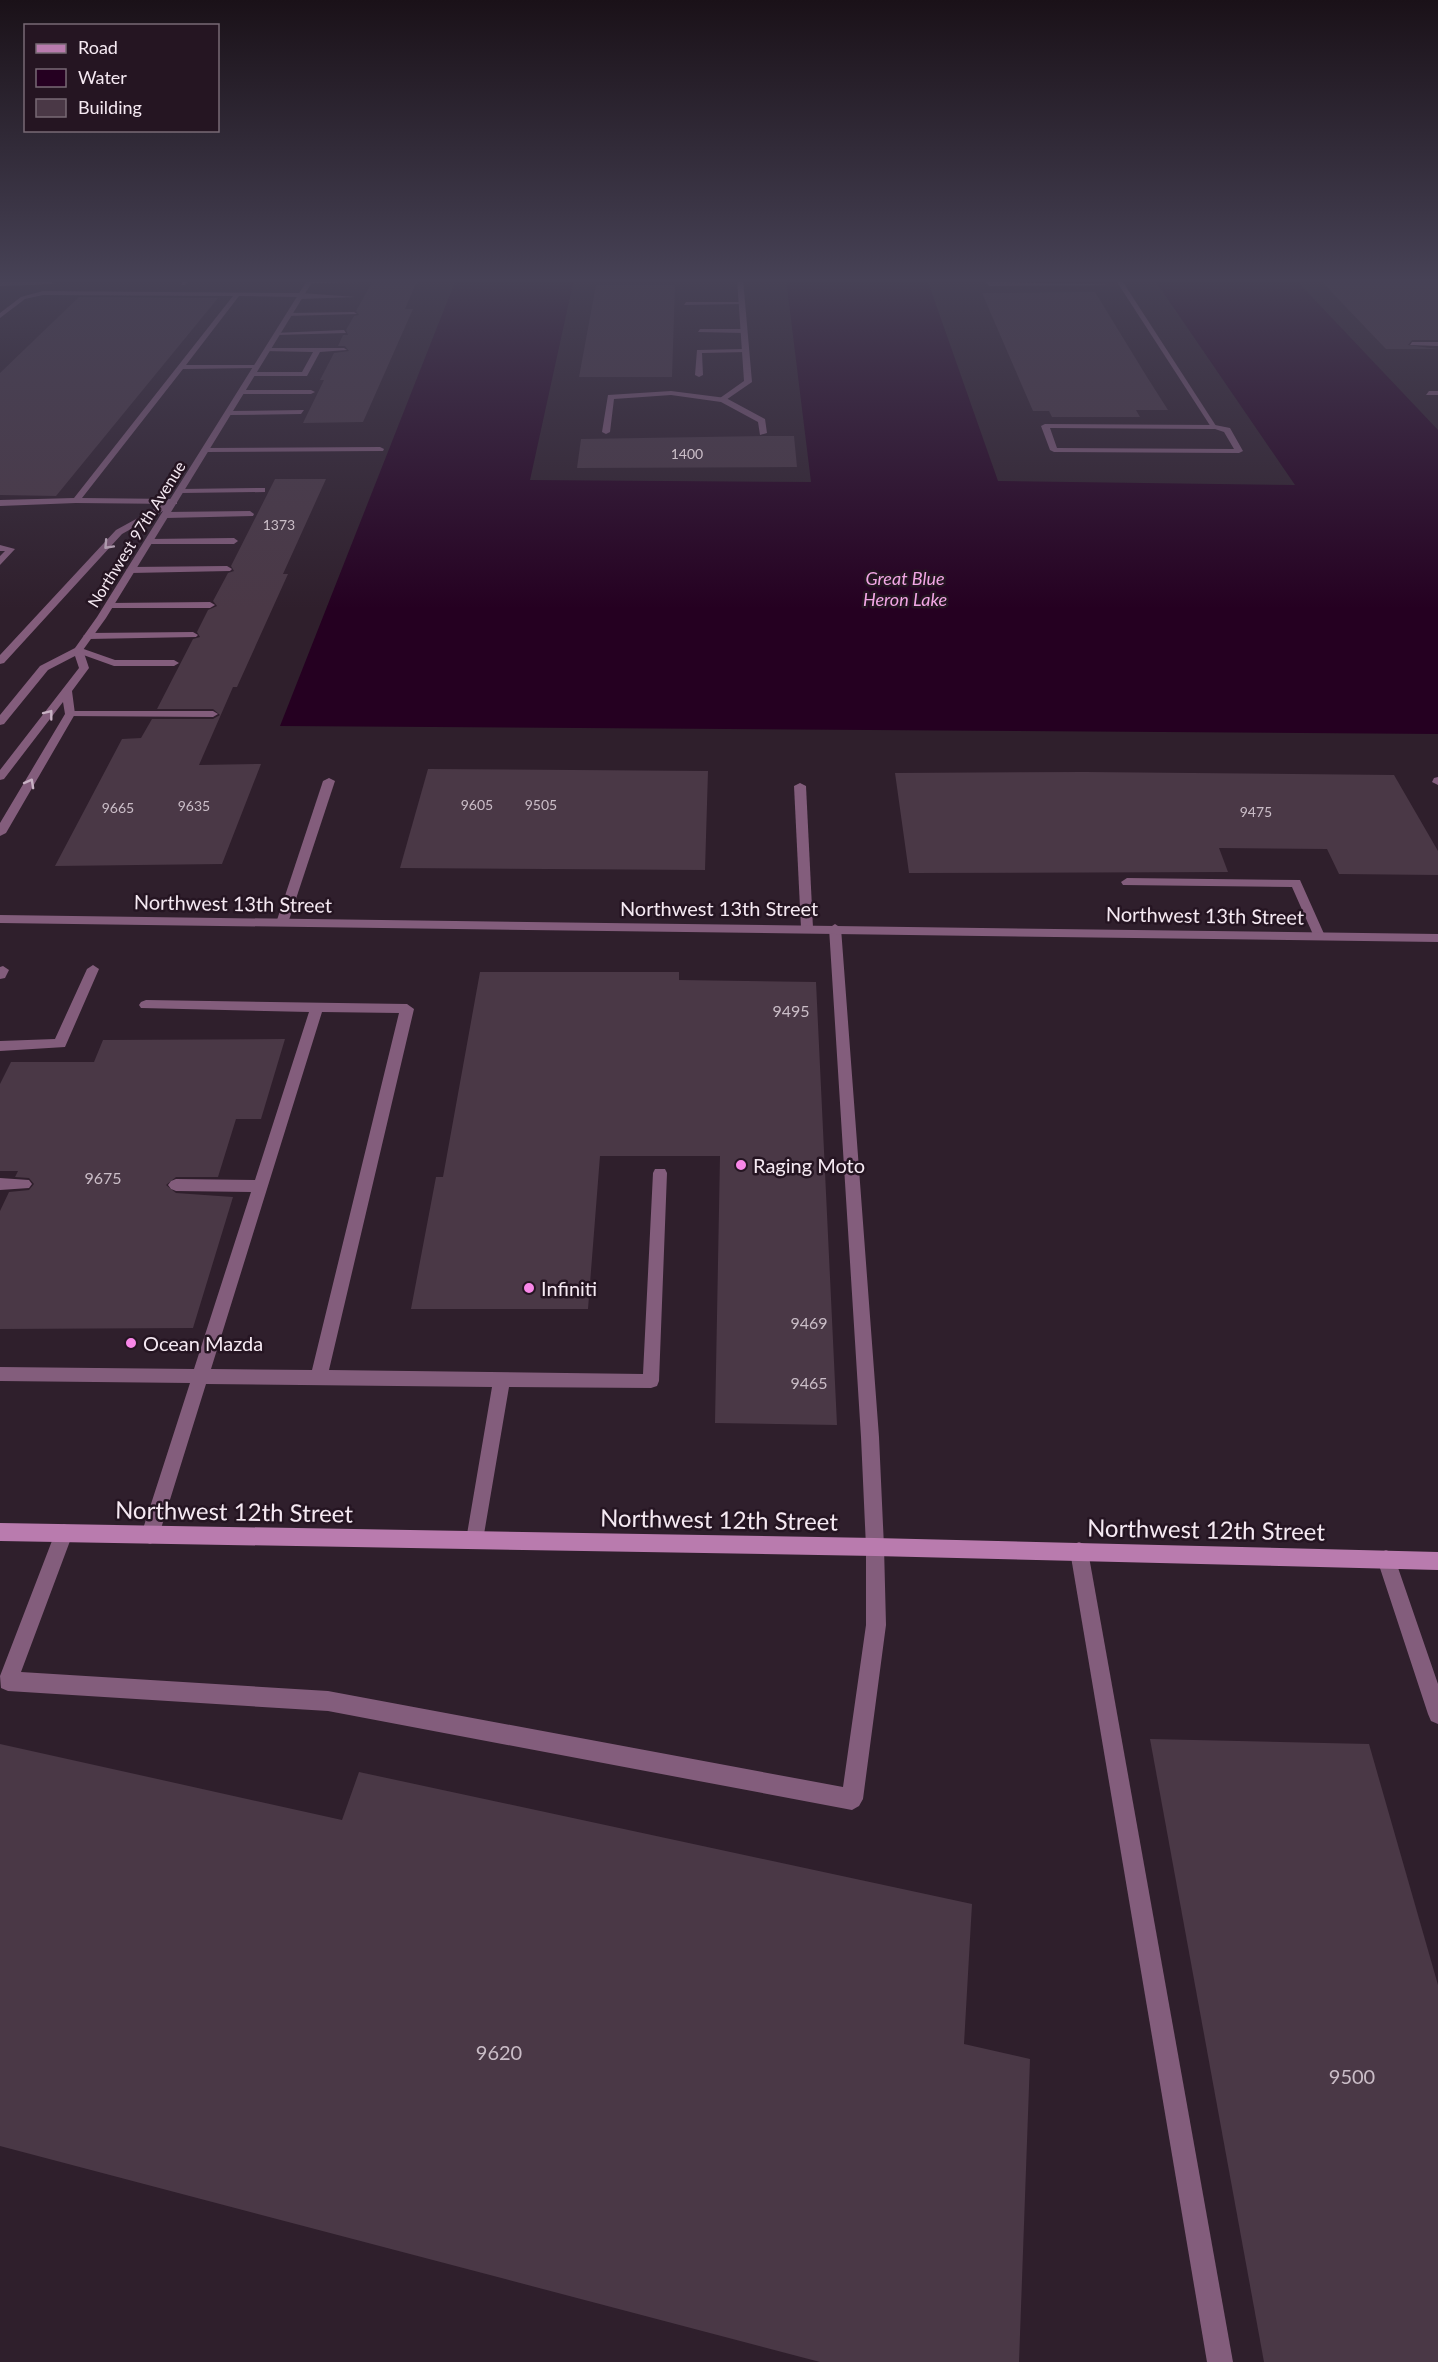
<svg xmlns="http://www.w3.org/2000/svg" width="1438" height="2362" viewBox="0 0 1438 2362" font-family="Lato,sans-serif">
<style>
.water{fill:#250021}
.building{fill:#4a3846}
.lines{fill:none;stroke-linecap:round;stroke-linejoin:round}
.service{fill:#835d7c;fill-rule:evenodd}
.minor{fill:#835d7c;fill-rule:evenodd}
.tertiary{fill:#835d7c;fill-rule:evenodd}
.secondary{fill:#b97bae;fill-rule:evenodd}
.oneway{stroke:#c7b1c3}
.poi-dot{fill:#f987e8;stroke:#251522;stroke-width:2}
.labels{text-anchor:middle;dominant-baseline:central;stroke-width:5;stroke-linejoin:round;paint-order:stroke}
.far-number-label{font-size:14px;fill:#cabdc7}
.far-street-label{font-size:16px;fill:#f5e9f2;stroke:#251522}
.number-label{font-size:16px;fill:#cabdc7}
.far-water-label{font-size:18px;font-style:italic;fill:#f1a6e4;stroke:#251522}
.street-label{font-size:20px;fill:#f5e9f2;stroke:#251522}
.poi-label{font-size:20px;fill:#f5e9f2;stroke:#251522;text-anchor:start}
.near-number-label{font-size:20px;fill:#cabdc7}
.near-street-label{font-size:24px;fill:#f5e9f2;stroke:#251522}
</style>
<rect width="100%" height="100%" fill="#2f1f2c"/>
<path class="water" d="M456,279h118l-44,201 281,2 -25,-203h141l71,202 297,4 -141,-206h141l143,151v304l-1158,-8z"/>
<g class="building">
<path d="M374,279h44l-13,30h8l-50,113 -60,1 21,-43h-4l14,-27 15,-2 -4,-5h-7l5,-11h5l-2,-5 8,-14 5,-1 -3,-4z"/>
<path d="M1438,281v59h-26l-4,5 30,4h-52l-64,-67z"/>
<path d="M596,285h79l-3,92h-93z"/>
<path d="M1095,292l52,85 21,33h-32l4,7h-88l-3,-6h-16l-51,-118z"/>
<path d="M79,297l139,1 -162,198 -56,-1v-122z"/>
<path d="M764,436h30l3,31 -220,1 4,-29z"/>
<path d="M275,479h51l-43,95h5l-51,113h-4l-34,78 62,-1 -39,100 -167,2 67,-127 19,-1 11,-19h61l7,-4 -7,-6h-56l36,-70 7,-2 -3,-5 11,-22 9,-4 -4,-5 15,-28 6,-2 -3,-5z"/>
<path d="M428,769l280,2 -3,99 -305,-2z"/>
<path d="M1085,772l309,3 44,76v24l-99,-1 -12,-25 -108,-1 9,24 -319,1 -14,-100z"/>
<path d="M480,972h199v8l137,2 21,443 -122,-2 5,-267h-120l-12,153h-177l25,-132h7z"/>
<path d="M285,1039l-24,80h-25l-18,58h-42l-10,8 10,8 57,4 -40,131 -193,1v-118l9,-19 20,-2 5,-6 -5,-6 -14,-1 3,-6h-18v-87l11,-22h83l9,-22z"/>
<path d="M1150,1739l219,5 69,241v377h-174z"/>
<path d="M0,1744l342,76 17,-48 613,132 -8,140 66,15 -11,303h-199l-820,-216z"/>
</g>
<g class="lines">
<g class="service">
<path d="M185,279h6l-6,6h-4z"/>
<path d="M606,279h6v1l-3,2z"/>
<path d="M983,279h6l2,3 134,3 -136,1z"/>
<path d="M309,280h52l3,2 -57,1z"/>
<path d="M0,282h51l3,2 -54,2z"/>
<path d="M43,291l258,2 55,4 -56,2 -3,-2 -58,-1 -53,69h70l2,3 -75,1 -101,129 92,1 3,1v4l-101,-1 -76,3v-6l74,-2 159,-202 -190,-1 -18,4 -25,19v-5l21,-16z"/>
<path d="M686,302h55l3,2 -60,1z"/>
<path d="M288,313l66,-1 3,2 -71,2z"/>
<path d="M700,329h43l3,2 -3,2 -45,-1z"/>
<path d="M344,330l2,3 -69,2 -3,-2z"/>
<path d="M1412,342h26v4l-28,-1z"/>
<path d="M266,348h78l3,2 -27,2 -13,24h-58l3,-4h50l11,-20 -49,-1z"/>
<path d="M745,349l2,3 -45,1 1,22 -4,2 -4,-2 2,-25z"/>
<path d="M241,390h70l4,2 -4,2h-73z"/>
<path d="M671,391l55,7 39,21 2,14 -7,2 -2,-13 -37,-20 -50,-7 -57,4 -4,33 -4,2 -4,-2 6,-37z"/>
<path d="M1429,391h9v4h-12z"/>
<path d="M304,410l-3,4 -72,1 -4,-2 4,-2z"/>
<path d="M1045,424l170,1 15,3 13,23 -4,2 -185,-1 -4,-2 -9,-24zM1050,428l165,1 9,3 10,17 -177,-1z"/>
<path d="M380,447l4,2 -1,2 -177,1 -4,-2 4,-2z"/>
<path d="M262,488h3v4l-84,1 -4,-2 4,-2z"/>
<path d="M250,511l4,3 -1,2 -87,2 -4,-3 4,-3z"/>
<path d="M148,539l86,-1 4,3 -4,3h-89v-4z"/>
<path d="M0,545l15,4 -15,16v-9l5,-5h-5z"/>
<path d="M227,566l5,3 -2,2 -99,2 -5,-3 5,-3z"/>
<path d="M109,603l101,-1 5,3 -5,3h-104v-4z"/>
<path d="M193,632l5,3 -2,2 -108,2 -5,-3 5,-3z"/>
<path d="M78,647l37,13h59l5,3 -5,3h-60l-39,-14v-4z"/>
<path d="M70,711h143l5,3 -5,3 -147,-1 -1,-2z"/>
<path d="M1438,777v8l-6,-3 2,-4z"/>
<path d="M329,778l6,3 -47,142 -2,3h-8l-2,-3 47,-142z"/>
<path d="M800,783l6,3 7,142 -6,4 -6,-4 -7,-142z"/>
<path d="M1127,878l173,2 25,56 -2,3h-8l-23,-52 -169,-2 -2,-3z"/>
<path d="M835,924l6,4 38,509 5,110 2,78 -23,174 -4,7 -7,4 -524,-99 -320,-20 -7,-3 -1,-12 55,-143 2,-6 7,-3 7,3 2,6 -52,139 307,19 515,96 23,-162v-78l-5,-110 -32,-509z"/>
<path d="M93,965l6,4 -34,78 -65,4v-10l55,-2 32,-70z"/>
<path d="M3,966l6,4 -4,8 -5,1v-12z"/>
<path d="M146,1000l261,4 7,5 -85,361 314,4 10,-201 2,-4h10l2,4 -8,208 -2,5 -6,2 -142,-1 -27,159 -7,3 -7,-3 -2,-6 26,-153 -286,-3 -47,151 -2,6 -7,3 -7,-3 -2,-6 49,-152 -190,-2v-14l194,2 57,-177 -75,-1 -5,-2 -3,-4 3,-4 5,-2 79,1 54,-168 -168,-4 -2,-3 2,-3zM322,1012l77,1 -87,357 -101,-1z"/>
<path d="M0,1178l29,2 3,4 -3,4 -29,2z"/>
<path d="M1079,1542l7,3 2,6 145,811h-26l-137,-811 2,-6z"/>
<path d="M1386,1550l7,3 2,6 43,125v40l-7,-3 -3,-7 -51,-155 2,-6z"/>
</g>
<g class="minor">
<path d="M737,279h6l9,103 -29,20 -3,-4 24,-17z"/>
<path d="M1115,279h6l97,150 -7,-2z"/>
<path d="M0,915l1438,19v8l-1438,-19z"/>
</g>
<path class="tertiary" d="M308,279h6l-208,339 -23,32 6,18 -17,23 3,23 -69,119 -6,3v-13l65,-109 -2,-12 -59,77 -4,1v-10l79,-102 -4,-12 -27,14 -44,54 -4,1v-10l40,-49 35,-18 22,-31 66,-106 -41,23 -118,129 -4,1v-9l116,-125 53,-29z"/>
<path class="secondary" d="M0,1523l875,15 563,14v18l-563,-14 -875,-15z"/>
</g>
<defs><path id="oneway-chevron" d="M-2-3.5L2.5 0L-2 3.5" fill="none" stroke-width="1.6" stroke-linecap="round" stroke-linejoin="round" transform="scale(1.5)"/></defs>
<g class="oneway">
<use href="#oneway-chevron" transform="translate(108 545) rotate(133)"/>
<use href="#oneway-chevron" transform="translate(49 714) rotate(-52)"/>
<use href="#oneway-chevron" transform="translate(30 783) rotate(-61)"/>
</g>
<linearGradient id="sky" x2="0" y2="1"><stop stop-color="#1a1118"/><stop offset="0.46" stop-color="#474256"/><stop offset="1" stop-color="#474256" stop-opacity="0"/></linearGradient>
<rect width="1438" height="609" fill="url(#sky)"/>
<g class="poi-dot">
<circle cx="741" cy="1165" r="6"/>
<circle cx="529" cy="1288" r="6"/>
<circle cx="131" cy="1343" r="6"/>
</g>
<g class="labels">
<g class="far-number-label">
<text x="687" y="453">1400</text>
<text x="279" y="524">1373</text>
<text x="477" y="804">9605</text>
<text x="541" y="804">9505</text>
<text x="194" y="805">9635</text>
<text x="118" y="807">9665</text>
<text x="1256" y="811">9475</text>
</g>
<g class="far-street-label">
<text transform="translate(136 534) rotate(-58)">Northwest 97th Avenue</text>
</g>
<g class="number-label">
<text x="791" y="1010">9495</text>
<text x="103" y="1177">9675</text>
<text x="809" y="1322">9469</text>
<text x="809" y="1382">9465</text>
</g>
<g class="far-water-label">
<text x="905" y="578">Great Blue<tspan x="905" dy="21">Heron Lake</tspan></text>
</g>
<g class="street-label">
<text transform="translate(233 903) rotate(1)">Northwest 13th Street</text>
<text x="719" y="908">Northwest 13th Street</text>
<text transform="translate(1205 915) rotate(1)">Northwest 13th Street</text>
</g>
<g class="poi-label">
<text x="753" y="1165">Raging Moto</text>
<text x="541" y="1288">Infiniti</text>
<text x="143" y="1343">Ocean Mazda</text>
</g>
<g class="near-number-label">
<text x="499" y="2052">9620</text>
<text x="1352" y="2076">9500</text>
</g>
<g class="near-street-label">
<text transform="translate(234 1511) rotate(1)">Northwest 12th Street</text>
<text transform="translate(719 1519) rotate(1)">Northwest 12th Street</text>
<text transform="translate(1206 1529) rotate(1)">Northwest 12th Street</text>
</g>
</g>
<rect x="24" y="24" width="195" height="108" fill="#251522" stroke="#786a75" stroke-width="1.5"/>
<rect x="36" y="44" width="30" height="9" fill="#b97bae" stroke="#786a75" stroke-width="1.5"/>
<text x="78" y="54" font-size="18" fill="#f5e9f2">Road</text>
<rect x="36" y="69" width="30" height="18" fill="#250021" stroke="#786a75" stroke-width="1.5"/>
<text x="78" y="84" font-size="18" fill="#f5e9f2">Water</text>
<rect x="36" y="99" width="30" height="18" fill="#4a3846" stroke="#786a75" stroke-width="1.5"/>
<text x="78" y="114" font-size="18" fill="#f5e9f2">Building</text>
</svg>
